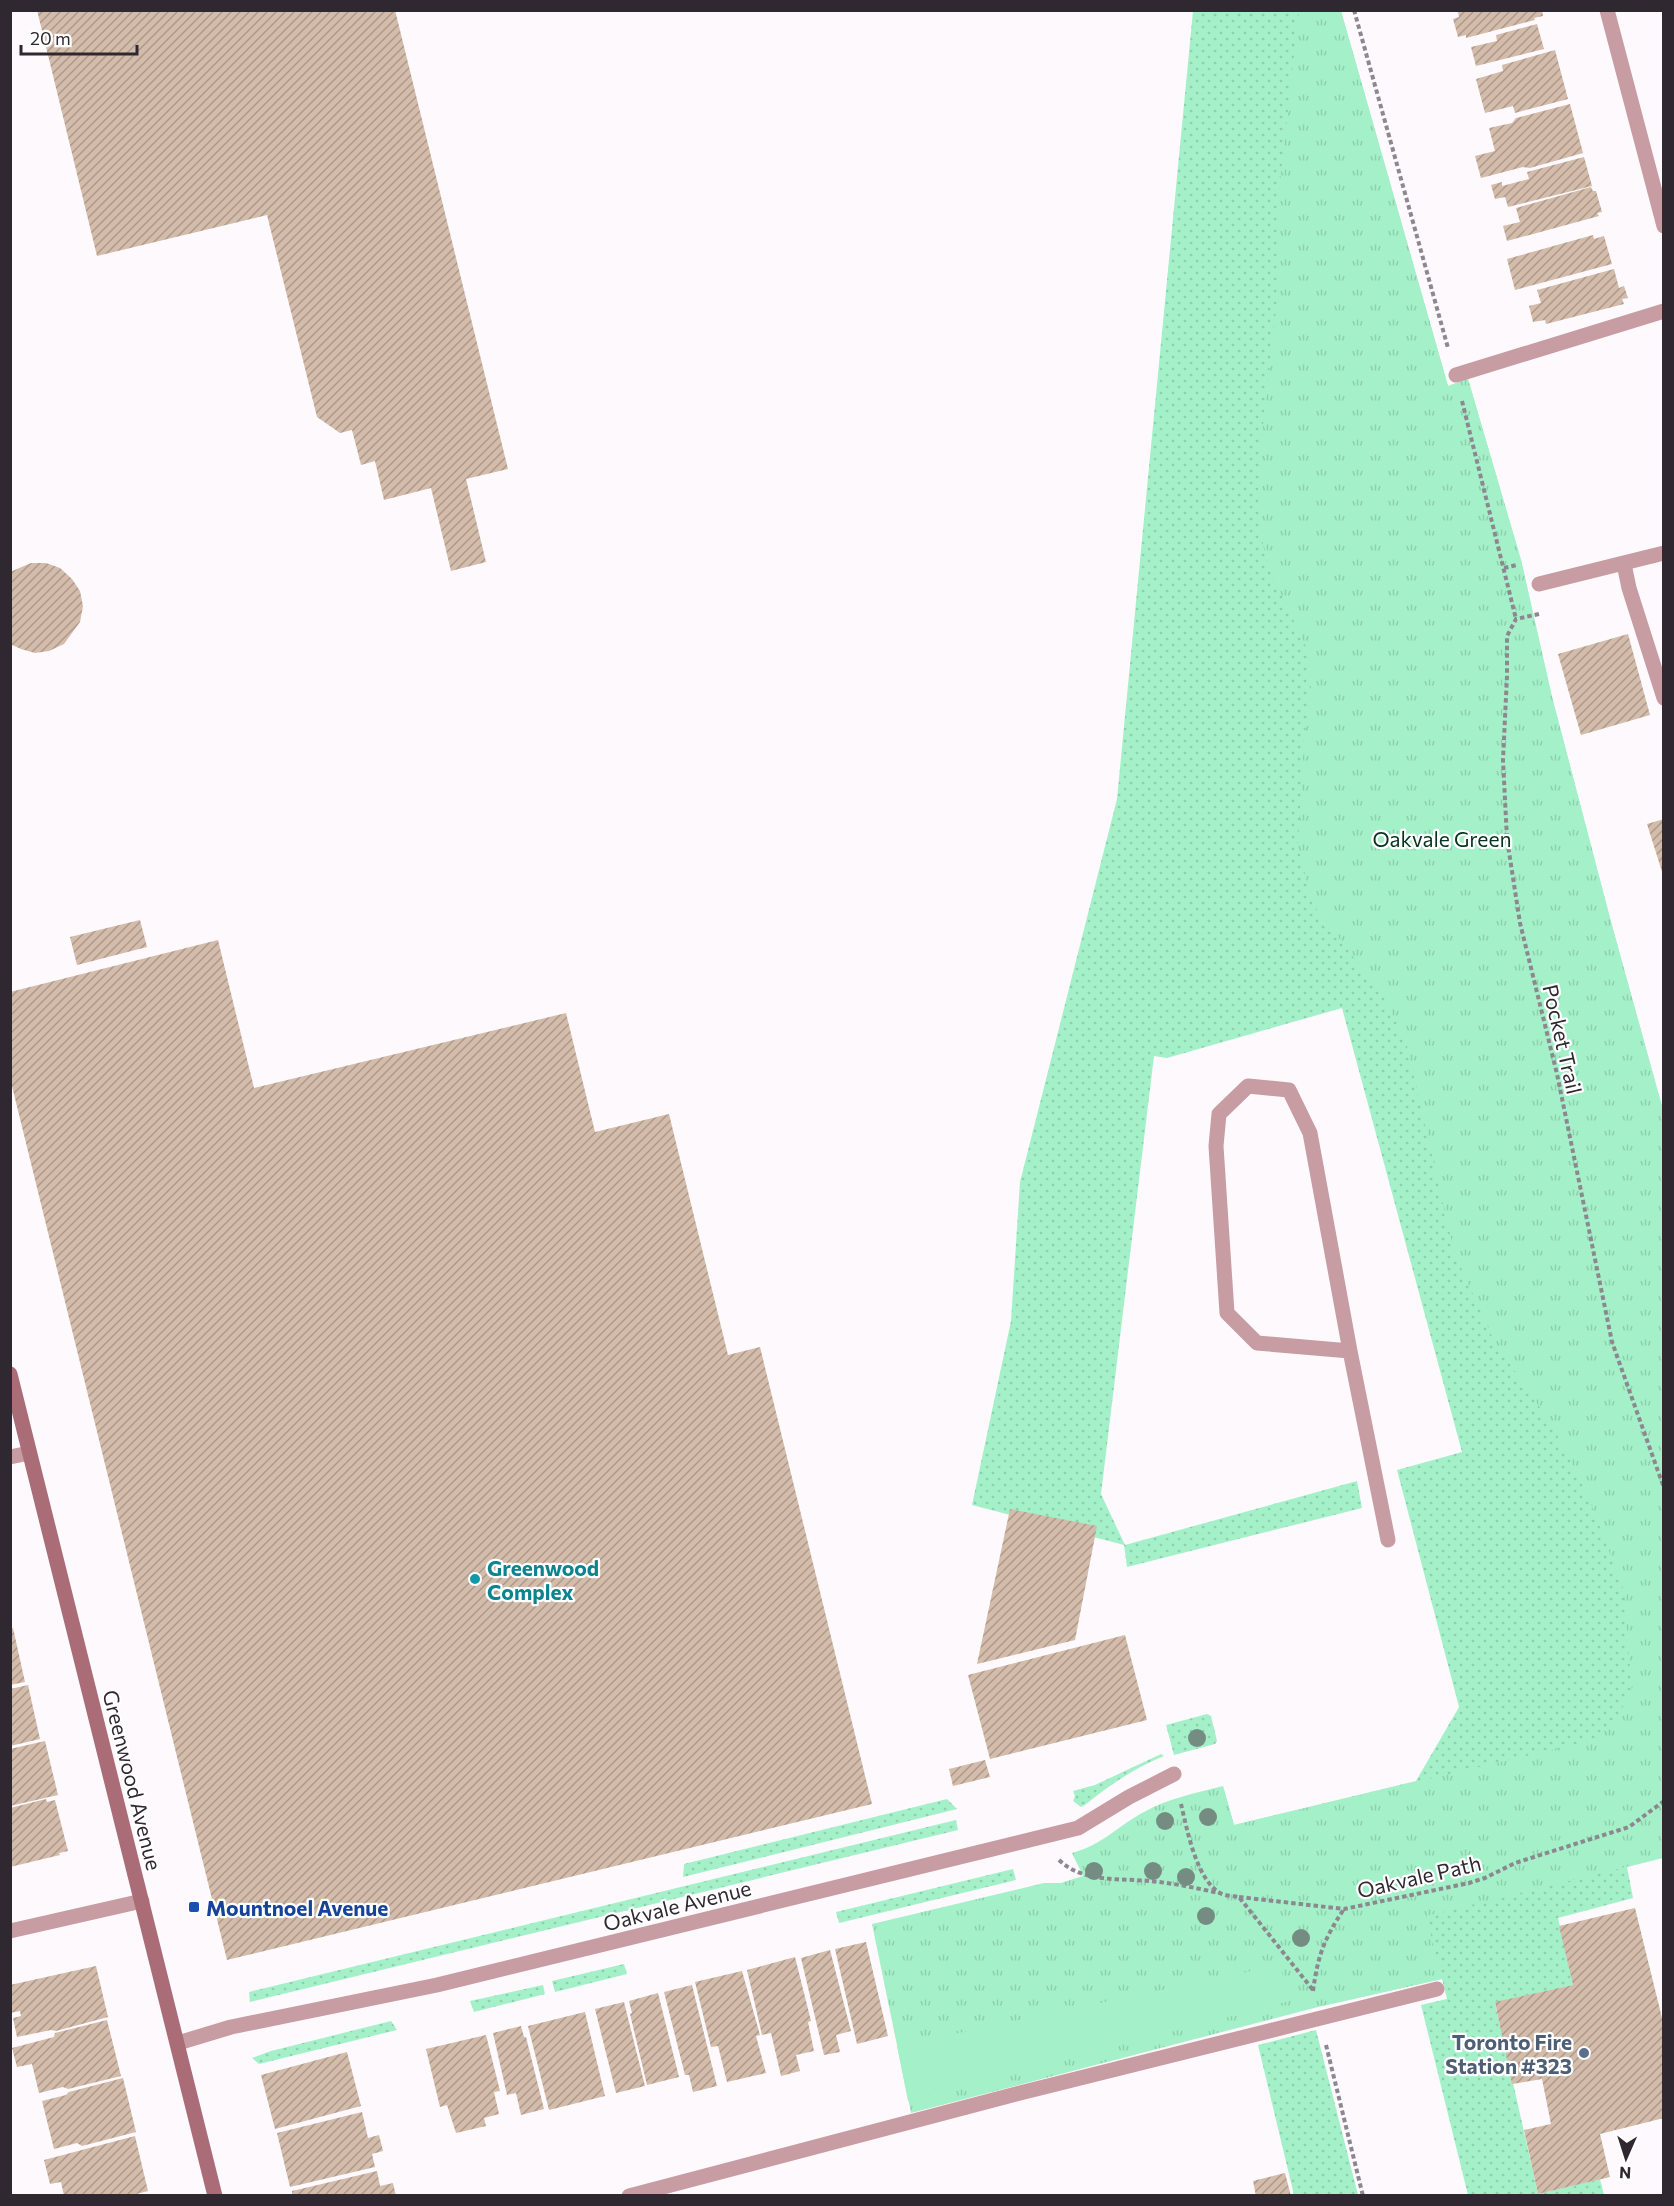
<svg xmlns="http://www.w3.org/2000/svg" width="1674" height="2206" viewBox="0 0 1674 2206" font-family="Commissioner,sans-serif">
<style>
.grass{fill:url(#grass-dots)}
.park{fill:url(#park-tufts)}
.garden{fill:#a4f1c9}
.building{fill:url(#building-hatch)}
.lines{fill:none;stroke-linecap:round;stroke-linejoin:round}
.path{stroke:#8d888f;stroke-width:4;stroke-dasharray:4.5 3;stroke-linecap:butt}
.lane{stroke:#c79ca2;stroke-width:15}
.street{stroke:#c79ca2;stroke-width:15}
.secondary{stroke:#aa6d78;stroke-width:15}
.tree{fill:#758c83}
.culture-dot{fill:#0f9aa8;stroke:#fff;stroke-width:2}
.transit-dot{fill:#1a4fb4;stroke:#fff;stroke-width:2}
.service-dot{fill:#5c6f8a;stroke:#fff;stroke-width:2}
.labels{text-anchor:middle;dominant-baseline:central;stroke-width:4.5;stroke-linejoin:round;paint-order:stroke}
.park-label{font-size:21px;fill:#063320;stroke:#fff}
.street-label{font-size:21px;fill:#2f2831;stroke:#fff}
.culture-label{font-size:21px;font-weight:bold;fill:#0d838f;stroke:#fff;text-anchor:start}
.transit-label{font-size:21px;font-weight:bold;fill:#164399;stroke:#fff;text-anchor:start}
.service-label{font-size:21px;font-weight:bold;fill:#4e5e75;stroke:#fff;text-anchor:end}
</style>
<defs>
<pattern id="grass-dots" width="8" height="8" patternUnits="userSpaceOnUse" patternTransform="scale(1.5)"><rect width="8" height="8" fill="#a4f1c9"/><path d="M2 2h.1M6 6h.1" fill="none" stroke="#8ecfad" stroke-width="1.8" stroke-linecap="round"/></pattern>
<pattern id="park-tufts" width="24" height="20" patternUnits="userSpaceOnUse" patternTransform="scale(1.5)"><rect width="24" height="20" fill="#a4f1c9"/><path d="M3 7l-1-3M5 7V3M7 7l1-3M15 17l-1-3M17 17v-4M19 17l1-3" fill="none" stroke="#8ecfad"/></pattern>
<pattern id="building-hatch" width="6" height="6" patternUnits="userSpaceOnUse" patternTransform="scale(1.5)"><rect width="6" height="6" fill="#d4bcab"/><path d="M-1 1l2-2M0 6l6-6M5 7l2-2" fill="none" stroke="#ac998c"/></pattern>
</defs>
<rect width="100%" height="100%" fill="#fdf9fd"/>
<g class="grass">
<path d="M1193,11h148l107,375 20,-7 53,181 31,137 59,225 52,188v687l-430,93 -10,-104 11,39 182,-44 43,-74 -62,-237 65,-18 -120,-444 -175,50 -13,-2 -53,438 24,51 232,-64 5,27 -235,59 -3,-22 -152,-40 39,-184 9,-139 97,-383z"/>
<path d="M1207,1714l4,2 6,25 -2,3 -41,11 -8,-30z"/>
<path d="M1161,1754l3,2c-30,12 -54,29 -79,49l-4,2 -8,-6 2,-5 -2,-5 22,-6z"/>
<path d="M947,1799l10,10 -274,68 1,-13z"/>
<path d="M956,1820l2,10 -708,172 -1,-10z"/>
<path d="M1663,1858l-36,9 6,31 -75,20 15,67 -78,18 43,191 62,-15 4,16h-136l-47,-190 26,-6 -5,-20 -120,27 -1,-17 19,-55z"/>
<path d="M1013,1869l3,11 -177,43 -3,-11z"/>
<path d="M624,1964l3,10 -72,18 -3,-11z"/>
<path d="M543,1985l2,9 -71,18 -4,-11z"/>
<path d="M391,2021l6,9 -138,34 -7,-6 19,-7z"/>
<path d="M1316,2030l42,165h-64l-36,-150z"/>
</g>
<path class="park" d="M1299,11h42l107,375 20,-7 53,181 31,137 59,225 52,188v748l-237,58 16,63 -120,27 -411,107 -39,-189 172,-41h17l22,-7 -11,-23c32,-9 44,-26 72,-41 24,-14 53,-19 79,-26l11,39 360,-85 22,-22 16,-26 -9,-104 -35,-92 -36,-71 -57,-82 -41,-91 -48,-210 -23,-46 -71,-93 -14,-57 6,-105 7,-53 -4,-39 -35,-74 -9,-30 -5,-49 3,-53 17,-150 2,-111z"/>
<path class="garden" d="M1280,1965l9,36 -381,100 -11,-55z"/>
<g class="building">
<path d="M37,10h358l113,459 -42,10 20,83 -35,9 -20,-83 -47,12 -9,-39 -14,4 -9,-35 -12,3 -23,-16 -50,-202 -170,41z"/>
<path d="M1465,10h77l1,6 -9,2 1,2 -69,18v-3l-8,2 -5,-18 6,-2 -1,-5z"/>
<path d="M1537,24l7,25 -68,17 -5,-19 26,-6 -1,-6z"/>
<path d="M1555,50l13,49 -53,14 -2,-7 -28,7 -9,-34 27,-8 -1,-6z"/>
<path d="M1570,104l13,49 -53,15 -7,-1 -42,11 -6,-22 20,-5 -6,-23 23,-5 4,-5z"/>
<path d="M1584,157l8,29 -84,21 -3,-10 -10,2 -4,-14 11,-3v4l27,-7 -2,-7z"/>
<path d="M1591,187l2,4h3l6,21 -5,1 2,3 -92,25 -4,-15 17,-4 -4,-14z"/>
<path d="M1593,235l1,4 10,-3 8,28 -97,26 -8,-31z"/>
<path d="M1614,269l5,19 5,-2 4,12 -6,1 2,5 -78,20 -1,-4 -12,2 -4,-16 12,-3 -4,-13z"/>
<path d="M31,563h15l14,5 12,11 8,12 3,15 -3,16 -16,22 -15,7 -14,2 -14,-4 -11,-5v-72z"/>
<path d="M1628,634l22,81 -69,20 -23,-81z"/>
<path d="M1664,819v56h-1l-16,-51z"/>
<path d="M140,920l7,27 -70,18 -7,-28z"/>
<path d="M218,940l36,148 312,-75 29,119 74,-18 59,241 32,-8 112,457 -645,156 -217,-882v-86z"/>
<path d="M1010,1509l87,17 -22,114 -98,24z"/>
<path d="M13,1628l12,54 -15,3v-56z"/>
<path d="M1125,1635l22,85 -157,39 -22,-84z"/>
<path d="M28,1685l12,54 -30,7v-57z"/>
<path d="M45,1741l13,54 -48,11v-57z"/>
<path d="M985,1760l5,17 -37,9 -4,-17z"/>
<path d="M46,1799l1,3 8,-2 13,51 -9,2 1,2 -50,12v-59z"/>
<path d="M1635,1908l29,118v92l-64,16 10,43 -72,17 -14,-64 27,-6 -9,-45 -30,5 -17,-82 78,-17 -14,-59z"/>
<path d="M866,1942l22,94 -31,8 -22,-95z"/>
<path d="M830,1950l21,81 -15,4 4,17 -16,3 -23,-97z"/>
<path d="M795,1957l16,64 -3,1 6,29 -18,4 4,16 -19,5 -10,-43 -9,2 -15,-65z"/>
<path d="M96,1966l12,51 -52,14 -5,-1 -34,7 -4,-19 8,-2 -1,-5 -10,2v-28z"/>
<path d="M742,1971l18,64 -4,1 10,37 -39,9 -9,-36 -7,1 -16,-65z"/>
<path d="M692,1985l25,101 -24,6 -4,-17h-4l-21,-83z"/>
<path d="M658,1993l21,84 -32,8 -17,-71 2,-1 -3,-12z"/>
<path d="M624,2002l21,84 -29,7 -21,-84z"/>
<path d="M585,2012l20,84 -56,14 -21,-84z"/>
<path d="M107,2020l14,56 -53,13 -5,-2 -24,6 -7,-29 -15,3 -5,-19 42,-11 1,-4z"/>
<path d="M521,2026l3,11h2l18,72 -23,6 -5,-22 -9,2 -14,-62z"/>
<path d="M486,2035l14,56 -6,1 5,22 -15,4 2,8 -30,7 -9,-28 -7,2 -14,-58z"/>
<path d="M347,2052l14,54 -86,23 -14,-54z"/>
<path d="M123,2078l13,54 -54,14 -5,-3 -23,6 -12,-48 24,-6 3,-3z"/>
<path d="M362,2112l6,26 11,-3 4,16 -11,3 3,13 -85,20 -13,-54z"/>
<path d="M135,2136l13,55 -19,5h-65l-3,-14 -11,2 -6,-24z"/>
<path d="M377,2171l3,15 13,-3 3,13h-104v-5z"/>
<path d="M1285,2173l6,23h-35l-3,-15z"/>
</g>
<g class="lines">
<g class="path">
<path d="M1354,10l94,338"/>
<path d="M1462,401l54,218"/>
<path d="M1504,568l13,-3"/>
<path d="M1539,614l-23,5 -9,17v40l-4,84 4,79 13,84 37,151 55,268 52,146"/>
<path d="M1181,1804c6,25 15,75 39,89 5,3 13,3 19,4l74,93"/>
<path d="M1059,1860c24,23 60,18 90,21 24,2 47,7 70,12"/>
<path d="M1239,1897l105,12 125,-26 16,-5 30,-15 114,-36 35,-26"/>
<path d="M1313,1991c5,-36 11,-52 31,-82"/>
<path d="M1326,2045l37,151"/>
</g>
<g class="lane">
<path d="M1456,375l208,-64"/>
<path d="M1624,564l5,24 35,110"/>
<path d="M1350,1351l-93,-8 -30,-30 -11,-167 3,-32 29,-28 41,4 21,43 40,218 38,189"/>
<path d="M629,2196l395,-104 413,-103"/>
</g>
<g class="street">
<path d="M1607,10l57,216"/>
<path d="M1539,584l125,-31"/>
<path d="M10,1457l19,-4"/>
<path d="M10,1931l132,-30"/>
<path d="M178,2043l53,-16 206,-42 641,-157 51,-31 45,-23"/>
</g>
<path class="secondary" d="M10,1374l205,822"/>
</g>
<g class="tree">
<circle cx="1197" cy="1738" r="9"/>
<circle cx="1208" cy="1817" r="9"/>
<circle cx="1165" cy="1821" r="9"/>
<circle cx="1094" cy="1871" r="9"/>
<circle cx="1153" cy="1871" r="9"/>
<circle cx="1186" cy="1877" r="9"/>
<circle cx="1206" cy="1916" r="9"/>
<circle cx="1301" cy="1938" r="9"/>
</g>
<circle class="culture-dot" cx="475" cy="1579" r="6"/>
<rect class="transit-dot" x="188" y="1901" width="12" height="12" rx="3"/>
<circle class="service-dot" cx="1584" cy="2053" r="6"/>
<g class="labels">
<g class="park-label">
<text x="1442" y="838">Oakvale Green</text>
</g>
<g class="street-label">
<text transform="translate(1563 1039) rotate(77)">Pocket Trail</text>
<text transform="translate(133 1780) rotate(76)">Greenwood Avenue</text>
<text transform="translate(1419 1876) rotate(-13)">Oakvale Path</text>
<text transform="translate(677 1905) rotate(-14)">Oakvale Avenue</text>
</g>
<g class="culture-label">
<text x="487" y="1567">Greenwood<tspan x="487" dy="24">Complex</tspan></text>
</g>
<g class="transit-label">
<text x="206" y="1907">Mountnoel Avenue</text>
</g>
<g class="service-label">
<text x="1572" y="2041">Toronto Fire<tspan x="1572" dy="24">Station #323</tspan></text>
</g>
</g>
<rect width="1674" height="2206" fill="none" stroke="#2f2831" stroke-width="24"/>
<g transform="translate(1626 2158) rotate(183)" stroke="#ffffff" stroke-width="4.5" paint-order="stroke">
<path d="M0-4.5L10 22L0 15L-10 22Z" fill="#2f2831"/>
<text y="-9" font-size="16" font-weight="bold" text-anchor="middle" fill="#2f2831">N</text>
</g>
<path d="M21 45v9h116v-9" fill="none" stroke="#2f2831" stroke-width="3"/>
<text x="30" y="45" font-size="18" fill="#2f2831" stroke="#ffffff" stroke-width="4.5" paint-order="stroke">20 m</text>
</svg>
